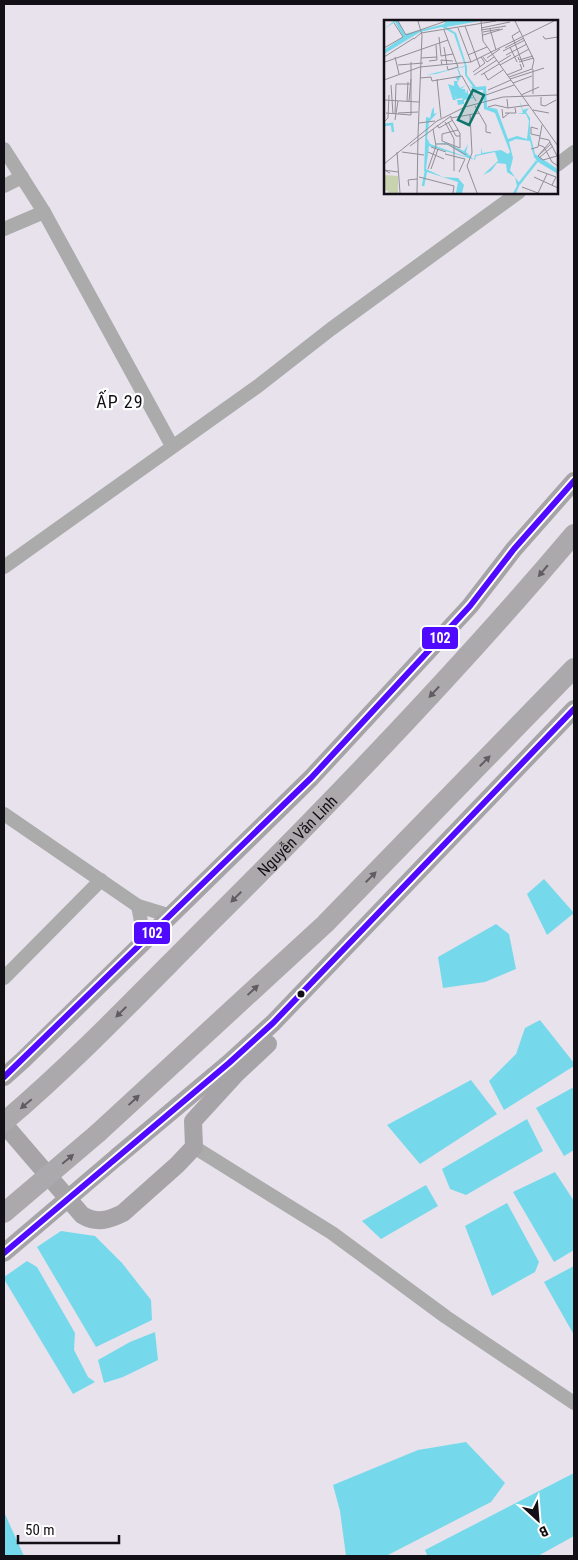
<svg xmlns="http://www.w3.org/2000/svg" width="578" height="1560" viewBox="0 0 578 1560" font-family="'Roboto Condensed',sans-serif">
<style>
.water{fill:#76d9eb}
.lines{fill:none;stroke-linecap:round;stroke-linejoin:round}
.minor{stroke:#acabac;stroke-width:14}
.major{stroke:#a6a4a7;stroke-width:18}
.highway{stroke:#aca9ac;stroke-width:20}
.major-bridge{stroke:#a6a4a7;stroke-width:18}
.highway-bridge{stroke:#aca9ac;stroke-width:20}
.bus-1-casing{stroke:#fff;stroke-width:10}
.bus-1{stroke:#4f0aff;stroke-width:6}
.oneway{fill:#605c61}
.bus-dot{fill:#130f16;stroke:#fff;stroke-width:2}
.labels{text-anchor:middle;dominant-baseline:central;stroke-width:4.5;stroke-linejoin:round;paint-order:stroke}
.street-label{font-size:16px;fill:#130f16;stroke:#fff}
.neighbourhood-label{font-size:18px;letter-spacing:1px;fill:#130f16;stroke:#fff}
.inset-river{fill:none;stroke:#76d9eb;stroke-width:2.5}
.inset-road{fill:none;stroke:#928e96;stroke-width:1}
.view{fill:#0f766e;fill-opacity:0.15;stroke:#0f766e;stroke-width:2.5}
.inset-edge{fill:none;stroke:#130f16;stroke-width:2.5}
.line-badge{stroke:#fff;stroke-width:2}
.badge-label{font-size:14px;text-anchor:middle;font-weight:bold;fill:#fff}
</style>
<rect width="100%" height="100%" fill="#e7e2ec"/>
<g class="water">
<path d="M544,879l30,34 -27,22 -20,-41z"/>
<path d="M496,924l13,10 7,35 -31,13 -42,6 -5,-31z"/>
<path d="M540,1020l34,43v3l-70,44 -15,-29 27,-27 9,-26z"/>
<path d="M471,1080l26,34 -77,50 -33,-39z"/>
<path d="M572,1088l2,1v61l-10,6 -28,-48z"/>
<path d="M527,1119l16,32 -77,44 -16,-6 -8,-20z"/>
<path d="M555,1172l19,29v49l-20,12 -41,-70z"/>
<path d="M426,1185l12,21 -57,33 -19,-18z"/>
<path d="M507,1203l32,59 -4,10 -43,24 -27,-70z"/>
<path d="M61,1231l34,5 27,27 29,37 1,20 -56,27 -59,-100z"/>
<path d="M27,1261l10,6 38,66 -1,17 14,27 7,5 -22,12 -69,-115v-2z"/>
<path d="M574,1266v69l-30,-53z"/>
<path d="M155,1332l3,28 -35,17 -19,6 -6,-23 32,-18z"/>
<path d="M466,1442l39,41 -14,19 -105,54h-40l-6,-45 -7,-26 85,-35z"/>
<path d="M574,1473v63l-36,20h-113l2,-1 -2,-5z"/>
<path d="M4,1512l20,44h-20z"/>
</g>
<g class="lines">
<g class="minor">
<path d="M4,149l40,63 128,234"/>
<path d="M557,165l17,-13"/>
<path d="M4,186l18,-9"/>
<path d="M4,229l40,-17"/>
<path d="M4,567l254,-181 73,-57 188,-137"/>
<path d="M4,814l134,92 33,10"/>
<path d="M138,906l7,36"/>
<path d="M4,978l97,-98"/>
<path d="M194,1147l138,86 114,84 128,86"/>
</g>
<g class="major">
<path d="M4,1077l19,-17 288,-282 159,-172 44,-57 60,-68"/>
<path d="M4,1124l78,91c15,9 27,5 41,-2l54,-48 17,-18 -1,-26 43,-47 32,-30"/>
<path d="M118,1156l111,-93 44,-40 301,-314"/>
</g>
<g class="highway">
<path id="s1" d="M4,1122c73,-62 139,-132 207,-200 126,-125 249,-253 363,-388"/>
<path d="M98,1133l227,-209 249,-256"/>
</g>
<path class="major-bridge" d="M4,1253l114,-97"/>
<path class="highway-bridge" d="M4,1213l94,-80"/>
<defs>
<g id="bus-1">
<path d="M4,1077l307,-299 159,-172 44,-57 60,-68"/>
<path d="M4,1253l225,-190 44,-40 301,-314"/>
</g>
</defs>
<use href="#bus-1" class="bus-1-casing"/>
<use href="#bus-1" class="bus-1"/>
</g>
<defs><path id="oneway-solid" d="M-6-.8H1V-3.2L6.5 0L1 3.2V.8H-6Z" transform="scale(1.25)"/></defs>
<g class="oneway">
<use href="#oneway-solid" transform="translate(543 571) rotate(130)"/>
<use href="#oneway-solid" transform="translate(434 692) rotate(133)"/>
<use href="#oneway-solid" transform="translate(485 761) rotate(-45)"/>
<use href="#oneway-solid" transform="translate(371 877) rotate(-45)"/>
<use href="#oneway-solid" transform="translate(236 897) rotate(135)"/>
<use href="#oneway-solid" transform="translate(253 990) rotate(-43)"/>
<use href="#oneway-solid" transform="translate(121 1012) rotate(135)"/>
<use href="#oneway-solid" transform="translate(134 1100) rotate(-43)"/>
<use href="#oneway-solid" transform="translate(26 1104) rotate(140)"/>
<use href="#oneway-solid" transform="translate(68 1159) rotate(-40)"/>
</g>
<circle class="bus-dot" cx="301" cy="994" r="4.5"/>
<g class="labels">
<g class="street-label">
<text stroke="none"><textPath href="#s1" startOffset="410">Nguyễn Văn Linh</textPath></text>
</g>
<g class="neighbourhood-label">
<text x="120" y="401">ẤP 29</text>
</g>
</g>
<g transform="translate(384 20)">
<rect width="174" height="174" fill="#e7e2ec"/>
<path d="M0,155l14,1v17h-9l-2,-3 -3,2z" fill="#c9d2ae"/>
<path d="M10,1h4l7,13 39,-10 2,-3h34l-34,6 10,6 11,34v8l9,12 10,-1 1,21 10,2 11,30 9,-3 10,3 2,-18 -3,-7h-9l6,-1 -4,-14 4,11 6,-2 -3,4 4,6v16l5,20 21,14 2,6 -20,-12 -4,-5 -4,-16 -14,-2 -7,3 4,16 -3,12 10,14 -4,9h-3l4,-7 -2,-9 -8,-5 -1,-8 -9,-1 -6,8 -8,4 15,-14 -3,-9 -19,4 -1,4 -46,-14 -3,23 17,8 15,1 6,7 -2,8h-6l2,-11 -34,-11 2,-54 4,1 2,-8 2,-3v7l14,-5 3,-1 -14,5 -8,9 -2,16 3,6 37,13 -18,-12 -13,-2h10l18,8 4,-7 -2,8 8,8 1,-5 6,-1v-7l1,6 19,-3 7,4 2,-2 -15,-39 -11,-4 -1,-19h-7l-1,3 -4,-3 4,-1 -7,-3 5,1 -8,-12v-8l-7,1 2,5 1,3 -6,11 2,-4 3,5 6,-3 -5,4h4l1,5 2,-5v5l6,4 -10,2v4l-6,1 -1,-5h5l1,-2 -7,1 -2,-5 2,6h-3l-5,-16 6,2v-5h4l-3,-4h5l-3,-9 -21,6 -10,1 39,-9 -11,-32 -12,-7 -22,5 -36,22v-4l19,-13 -8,-15 -11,7z" fill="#76d9eb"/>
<path class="inset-river" d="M0,105l8,-1 1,8M135,164l18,-23M39,166l3,-15"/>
<path class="inset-road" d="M14,1l8,14 40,-14M97,1l2,20 75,105M81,6l15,41M74,8l13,34M97,8l29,-6M106,9l6,21M60,10l14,37 -10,3 -1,-4M97,10l25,-4M136,11l-8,5 12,31M99,12l17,-3M99,15l20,-6M159,16l2,3 13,-2M55,17l2,19 12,-2M30,19l7,-6 75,-12M60,27l3,18M126,27l7,15M0,28l19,-11 -9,-14M121,28l19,-10M119,31l22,-11M84,35l19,-8M122,35l21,-11M0,37l30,-19M11,37l4,17M99,37l4,5 7,-5M134,37l1,3 14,-4M37,38l16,-1M103,38l13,-9M45,41l8,-1 -1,-15M1,42l63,-22M135,42l15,-4M114,43l13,-8M14,45l25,-2M58,45l-1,-5 12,1M116,45l29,-16M36,47l51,-5 83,-41M89,52l12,-9 -4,-6M100,53l4,7 15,-10M90,55l23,-15M97,55l18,-11M123,55l15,-6 -2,-5M125,57l23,-8 2,-9 -19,-39M36,58l11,-1 1,4 30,-5 14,25M53,59l4,39M126,59l34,-11M0,60l36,-13M129,63l19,-7M12,64h15M7,65l2,29M104,70l23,-10M149,74v-25M102,75l28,-10M137,75l18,-8M157,77v8l4,1 11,-6M123,79l1,9 21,-3M0,80l35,2M23,81l1,-19M25,81l2,-22M91,86l11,19v7l5,1M104,87l7,-2 13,3M118,89l1,9 6,-5M149,90l16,3M2,93l25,2v-53M14,93l20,-1M121,93h11l-1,-5M11,94l1,-30M86,95l2,38 -5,13 10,27M67,96v2l6,10 2,4 1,1v15l-18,-7v-7l16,-4M67,98l28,-5M11,100l3,-19M0,102l4,-4 1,-23M61,102l9,17v32M64,102l8,14h4M35,103l16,-2M53,105l2,3 14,-8M154,109l-7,-2v7l9,2M34,116l4,-101 -4,-14M156,118l9,2 8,16M52,124h11l19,11M155,125l5,2 8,15 6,4M26,126l41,-30M47,127l15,5M147,129l7,-2 4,-22M13,132l3,41M18,132l22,3M44,132l16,7M61,134l20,5 -6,13M154,136l13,-12M154,136l5,4 14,-4M154,136l12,-14M155,138l14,-12M0,144l53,-43 28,-14 38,-10 55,-2M44,149l8,-23 -3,-17M47,149l7,-20M153,150l19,7 -4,8M6,153l-6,-3 14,2M35,157l35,9 -1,7M150,157l24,11M25,166l-1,-6 9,-1M138,167l16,6M33,173l1,-57M154,173l9,-19"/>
<path class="view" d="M89,70l11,5 -15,30 -11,-5z"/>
<rect width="174" height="174" class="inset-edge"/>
</g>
<g class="line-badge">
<rect x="421" y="626" width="38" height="24" rx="5" fill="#4f0aff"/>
<rect x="133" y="921" width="38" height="24" rx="5" fill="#4f0aff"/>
</g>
<g class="badge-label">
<text x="440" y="643">102</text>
<text x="152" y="938">102</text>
</g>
<rect width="578" height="1560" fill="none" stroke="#130f16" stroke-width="10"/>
<g transform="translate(538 1520) rotate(154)" stroke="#ffffff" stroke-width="4" paint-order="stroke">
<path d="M0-4L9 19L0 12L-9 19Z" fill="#130f16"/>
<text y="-8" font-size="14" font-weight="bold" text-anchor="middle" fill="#130f16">B</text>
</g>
<path d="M18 1535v8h101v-8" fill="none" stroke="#130f16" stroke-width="2.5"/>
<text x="25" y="1535" font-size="15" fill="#130f16" stroke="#ffffff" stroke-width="4" paint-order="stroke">50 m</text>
</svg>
